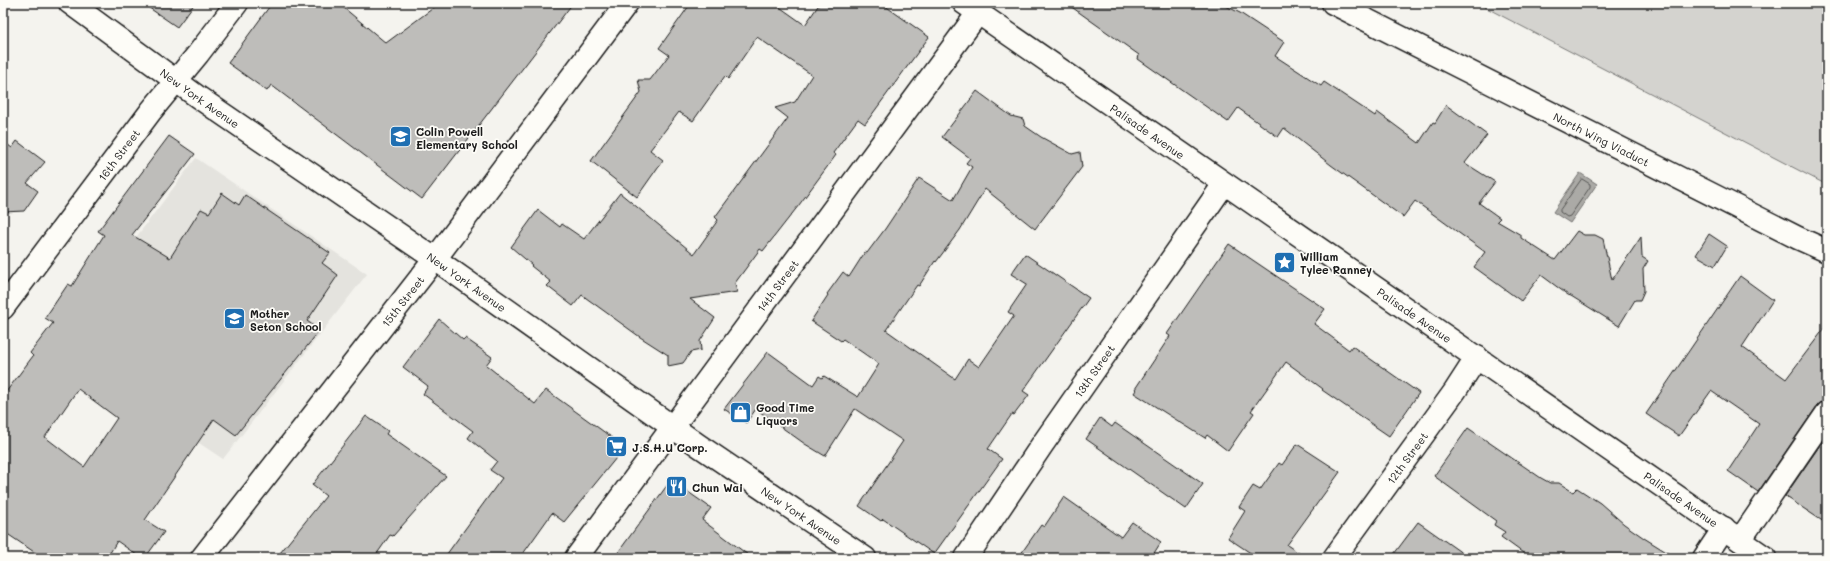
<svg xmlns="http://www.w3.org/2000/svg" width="1830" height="561" viewBox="0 0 1830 561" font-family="Mali,sans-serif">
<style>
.built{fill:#e4e3de}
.green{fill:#d4d3cf;stroke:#787876}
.water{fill:#abaaa6;stroke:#72716f}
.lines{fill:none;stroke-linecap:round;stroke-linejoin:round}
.shore{stroke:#555553;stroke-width:1}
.building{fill:#bebdba;stroke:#1c1c1c;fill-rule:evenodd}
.street-casing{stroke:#1c1c1c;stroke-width:25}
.secondary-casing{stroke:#1c1c1c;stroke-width:25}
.street{stroke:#fdfcf7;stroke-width:22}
.secondary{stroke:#fdfcf7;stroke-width:22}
.labels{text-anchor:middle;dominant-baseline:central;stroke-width:3.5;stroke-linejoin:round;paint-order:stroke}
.street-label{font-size:11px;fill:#1c1c1c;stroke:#fdfcf7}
.poi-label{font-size:11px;font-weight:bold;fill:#1c1c1c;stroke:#fdfcf7;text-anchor:start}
</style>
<rect width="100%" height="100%" fill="#f4f3ee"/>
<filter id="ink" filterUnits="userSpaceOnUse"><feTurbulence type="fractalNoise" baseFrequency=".025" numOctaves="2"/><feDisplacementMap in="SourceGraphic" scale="8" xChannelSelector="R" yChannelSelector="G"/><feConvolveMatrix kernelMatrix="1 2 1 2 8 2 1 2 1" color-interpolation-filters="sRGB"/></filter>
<g filter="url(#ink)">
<path class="built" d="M196,158l171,116 -144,185 -105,-70 10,-141z"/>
<path class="green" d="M1477,3h350v182z"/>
<path class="water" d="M1580,173l17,11 -27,39 -17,-11z"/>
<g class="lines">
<path class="shore" d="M1582,179l8,5v3l-20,29 -3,1 -7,-5v-2z"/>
</g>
<g class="building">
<path d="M142,3h53l-18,24z"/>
<path d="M272,3h66l48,40 54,-40h133l-151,196 -151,-114 -4,6 -39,-28z"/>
<path d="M691,3h83l31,22 15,-22h61l48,34 -64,87 -7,-5 -25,34 3,2 -37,50 -36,46 -3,-2 -25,34 2,9 -47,7 25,19 -15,23 1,9 -10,2 -8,11 -15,3v-11l-28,-18 -58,-42 -9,11 -26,-20 4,-4 -20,-16 1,-1 -21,-18 27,-37 22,17 2,-3 22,15 36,-46 74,61 24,-34 -3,-3 73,-99 -13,-10 20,-6 17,-27 -55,-38 -29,42 -3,-3 -32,45 -14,-9 -29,38 13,10 -26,37 -46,-36 50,-69 -3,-12h12l19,-25 -10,-7z"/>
<path d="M1066,3h154l20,10 44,29 -9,14 46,30 3,-4 51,34 2,-4 42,31 14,-21 2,1 11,-18 41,30 -22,28 30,19 -16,21 21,15 -3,3 24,14v3l34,22 22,-29 7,4h11l8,4 9,41 29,-43 1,20 6,4 -5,8 1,22 -4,9h-5l-16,26 -48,-30 -3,-1 -27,-20 -20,26 -47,-34 11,-15 -70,-51 -12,16 -72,-52 -47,-37 -6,9 -40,-29 -10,14 -90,-63 1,-4z"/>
<path d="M977,91l34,25 12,3 2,7 16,11 31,17 8,-2 2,15 -47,62 -50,-40 -25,41 -24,32 -1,-1 -16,25 -2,-1 -31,45 69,49 13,-20 11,8 35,-51 -6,-4 19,-28 -16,-10 14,-20 64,44 -66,93 6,4 -15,20 -2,-1 -24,35 14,10 -68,95 -51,-35 -2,2 -22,-15 44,-65 -48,-32 -30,47 -20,-12 -49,-35 -10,14 -22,-14 44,-57 45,33 6,-9 3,2 2,-2 34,21 21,-33 -36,-25 -2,2 -30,-20 17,-26 -1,-1 16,-22 6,5 16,-25 2,1 18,-24 34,-51 34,22 19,-33 -6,-4 4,-5 -28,-21z"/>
<path d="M169,136l26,18 -63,81 38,23 31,-49 8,4 13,-20 17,12 6,-10 85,58 -8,10 16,12 -31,46 13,9 -84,105 -22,-16 -69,101 19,12 -19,26h-4l-24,-17 -10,17h-64l-40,-27v-135l30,-40 -3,-3 23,-30 -8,-5 23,-34 4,2 32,-51 -6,-4zM78,389l39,29 -33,49 -39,-30z"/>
<path d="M3,141l9,7 5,-7 28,21 -18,21 11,8 -14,20 -21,1z"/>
<path d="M1709,234l18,12 -12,20 -19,-11z"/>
<path d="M1229,244l96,65 -11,15 35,26 3,-4 67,47 -30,43 -67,-46 1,-1 -37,-27 -35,49 3,2 -26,38 -21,-16 -2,3 -71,-45 2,-3 -1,-1 35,-53 -3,-2z"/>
<path d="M1740,276l33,24 -31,47 44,32 41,-54v76l-6,1 -4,4 -59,86 -30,-21 31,-47 -48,-33 -32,45 -33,-22z"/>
<path d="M439,319l24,21 2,-2 27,19 -6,8 49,39 11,-14 79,57 -61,75 -12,-9 -32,45h-76l58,-80 -12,-8 7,-9 -29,-23 5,-7 -50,-37 5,-8 -25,-19z"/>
<path d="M366,416l22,15 -2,3 60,42 -53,60 -3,-1 -16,23h-98l50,-62 -14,-11z"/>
<path d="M1100,418l12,9 3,-4 88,61 -17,25 -100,-70z"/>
<path d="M1468,428l73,50 9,5h9l14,9 4,-4 23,15 24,21 20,14 32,20h-146l-29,-21 4,-5 -11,-7 2,-4 -62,-45z"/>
<path d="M1827,435v89l-42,-28z"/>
<path d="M1297,444l43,28 -53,73 19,13h-48l-30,-20 17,-27 -6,-4 14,-21 7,4 19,-27 3,2z"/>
<path d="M671,480l40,28 -9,12 50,38h-138z"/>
<path d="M1064,497l57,40 11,-15 29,20 -10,16h-133l23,-33 3,2z"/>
<path d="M1418,522l51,36h-78z"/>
</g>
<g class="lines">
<defs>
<g id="street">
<path id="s1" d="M3,308l148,-197 47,-57 39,-51"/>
<path d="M1740,540l87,-127"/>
<path id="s2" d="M576,558l402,-545"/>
<path id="s3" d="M966,558l76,-113 182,-261"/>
<path id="s4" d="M1334,558l121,-167 22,-34"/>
<path d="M1704,558l20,-30"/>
</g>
<g id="secondary">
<path id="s5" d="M70,3l128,94 237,162 263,186 167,113"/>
<path id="s6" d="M964,3c266,187 536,368 802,555"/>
<path id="s7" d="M1333,3l465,235 29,13"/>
<path id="s8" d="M202,558l233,-299 192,-256"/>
</g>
</defs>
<use href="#street" class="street-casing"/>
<use href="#secondary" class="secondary-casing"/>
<use href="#street" class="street"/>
<use href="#secondary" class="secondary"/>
</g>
</g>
<defs>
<symbol id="school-square" viewBox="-11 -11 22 22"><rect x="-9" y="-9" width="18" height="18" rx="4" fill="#1f6fb2" stroke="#fdfcf7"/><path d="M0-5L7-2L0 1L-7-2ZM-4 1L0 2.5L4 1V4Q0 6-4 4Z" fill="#fff"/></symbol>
<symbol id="sight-square" viewBox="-11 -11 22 22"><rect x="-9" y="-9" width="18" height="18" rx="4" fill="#1f6fb2" stroke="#fdfcf7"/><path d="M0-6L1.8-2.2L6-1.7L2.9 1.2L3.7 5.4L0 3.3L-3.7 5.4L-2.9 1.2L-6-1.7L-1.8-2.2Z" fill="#fff"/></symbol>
<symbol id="shop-square" viewBox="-11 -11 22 22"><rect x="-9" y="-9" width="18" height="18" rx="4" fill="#1f6fb2" stroke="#fdfcf7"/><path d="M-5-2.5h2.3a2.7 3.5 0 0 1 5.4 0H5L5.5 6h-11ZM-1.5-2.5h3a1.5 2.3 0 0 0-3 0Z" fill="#fff"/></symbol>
<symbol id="supermarket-square" viewBox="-11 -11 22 22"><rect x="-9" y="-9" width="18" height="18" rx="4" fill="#1f6fb2" stroke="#fdfcf7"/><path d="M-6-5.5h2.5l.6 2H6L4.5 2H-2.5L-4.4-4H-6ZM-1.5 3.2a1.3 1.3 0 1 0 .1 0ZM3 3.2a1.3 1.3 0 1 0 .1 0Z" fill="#fff"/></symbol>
<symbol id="restaurant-square" viewBox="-11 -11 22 22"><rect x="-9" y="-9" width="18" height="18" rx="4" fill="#1f6fb2" stroke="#fdfcf7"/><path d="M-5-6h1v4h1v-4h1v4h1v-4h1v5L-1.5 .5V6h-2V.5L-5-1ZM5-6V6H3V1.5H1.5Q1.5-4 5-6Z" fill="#fff"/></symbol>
</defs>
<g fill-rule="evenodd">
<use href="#school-square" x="388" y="124" width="25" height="25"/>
<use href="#sight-square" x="1272" y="250" width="25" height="25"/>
<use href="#school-square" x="222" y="306" width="25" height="25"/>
<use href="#shop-square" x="728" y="400" width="25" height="25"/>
<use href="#supermarket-square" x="604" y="434" width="25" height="25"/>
<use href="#restaurant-square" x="664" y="474" width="25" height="25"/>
</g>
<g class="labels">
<g class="street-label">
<text stroke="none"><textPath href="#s5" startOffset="161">New York Avenue</textPath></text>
<text stroke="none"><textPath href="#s6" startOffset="224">Palisade Avenue</textPath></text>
<text stroke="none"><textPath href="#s7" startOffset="301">North Wing Viaduct</textPath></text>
<text stroke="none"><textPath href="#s1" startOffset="192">16th Street</textPath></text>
<text stroke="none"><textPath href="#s5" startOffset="485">New York Avenue</textPath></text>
<text stroke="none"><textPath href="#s2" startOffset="339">14th Street</textPath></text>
<text stroke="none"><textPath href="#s8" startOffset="326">15th Street</textPath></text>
<text stroke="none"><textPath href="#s6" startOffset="548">Palisade Avenue</textPath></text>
<text stroke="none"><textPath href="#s3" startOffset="227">13th Street</textPath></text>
<text stroke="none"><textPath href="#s4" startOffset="124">12th Street</textPath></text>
<text stroke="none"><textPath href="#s6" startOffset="872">Palisade Avenue</textPath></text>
<text stroke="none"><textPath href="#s5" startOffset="893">New York Avenue</textPath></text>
</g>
<g class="poi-label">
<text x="416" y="131">Colin Powell<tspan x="416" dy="13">Elementary School</tspan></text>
<text x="1300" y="256">William<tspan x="1300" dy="13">Tylee Ranney</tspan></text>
<text x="250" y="313">Mother<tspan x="250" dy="13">Seton School</tspan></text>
<text x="756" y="407">Good Time<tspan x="756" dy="13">Liquors</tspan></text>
<text x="632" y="447">J.S.H.U Corp.</text>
<text x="692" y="487">Chun Wai</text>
</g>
</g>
<rect width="1830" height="561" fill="none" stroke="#fdfcf7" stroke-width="16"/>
<rect x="8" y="8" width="1814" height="545" fill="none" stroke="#1c1c1c" stroke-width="1.5" filter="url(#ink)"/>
</svg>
